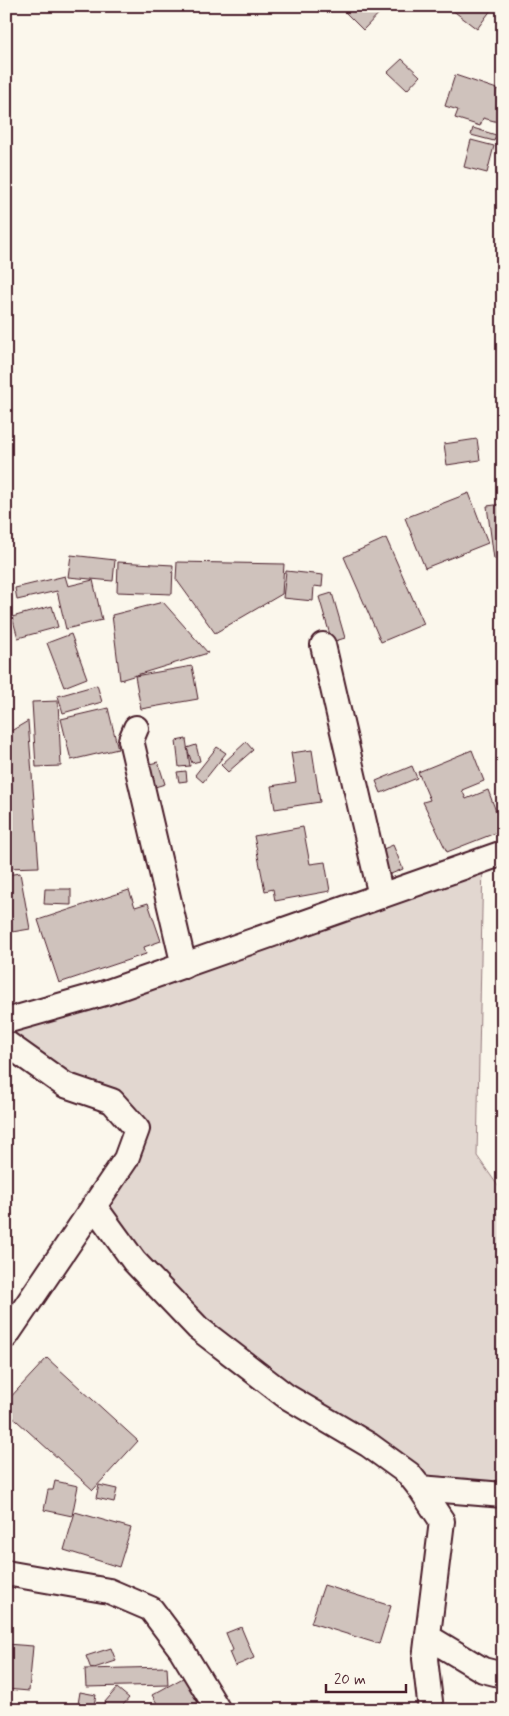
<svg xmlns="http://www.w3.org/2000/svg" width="509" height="1716" viewBox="0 0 509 1716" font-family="Mynerve,sans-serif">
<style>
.green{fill:#e2d7d0;stroke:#967b7e}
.building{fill:#cfc2bc;stroke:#4a1f2b}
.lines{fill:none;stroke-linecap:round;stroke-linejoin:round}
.minor-casing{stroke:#4a1f2b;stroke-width:28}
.minor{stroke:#fbf7ec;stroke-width:24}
</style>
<rect width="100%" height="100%" fill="#fbf7ec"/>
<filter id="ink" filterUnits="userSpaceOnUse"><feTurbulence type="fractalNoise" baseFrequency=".02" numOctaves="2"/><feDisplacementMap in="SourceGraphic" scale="10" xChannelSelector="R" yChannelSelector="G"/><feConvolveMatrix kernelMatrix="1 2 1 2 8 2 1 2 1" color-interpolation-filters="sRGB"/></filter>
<g filter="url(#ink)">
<path class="green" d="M483,861l-6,295 26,37v302l-83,-7 -222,-160 -104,-122 43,-77 -131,-86v-22z"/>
<g class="building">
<path d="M339,6h47l-23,24z"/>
<path d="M447,6h47l-17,23z"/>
<path d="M402,59l18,17 -13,14 -19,-18z"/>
<path d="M455,75l48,16v18l-5,13 -15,-4 -3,8 -25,-8 3,-8 -13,-4z"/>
<path d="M473,128l23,7 -2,6 -23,-6z"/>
<path d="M471,140l23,6 -7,27 -23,-6z"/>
<path d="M477,439l3,21 -33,5 -3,-21z"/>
<path d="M469,493l19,50 -63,25 -20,-50z"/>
<path d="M503,504v54l-9,1 -7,-53z"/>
<path d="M386,538l38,86 -43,18 -37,-85z"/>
<path d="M71,555l44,5 -2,21 -45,-4z"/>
<path d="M118,562l55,3 -1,29 -55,-2z"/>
<path d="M177,562l107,2 -2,30 -67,39 -39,-54z"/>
<path d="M286,571l37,4 -1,12 -8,-1 -1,15 -30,-3z"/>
<path d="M65,576l3,10 25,-6 9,40 -36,9 -9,-38 -40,9 -2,-12z"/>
<path d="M332,593l13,45 -13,4 -13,-45z"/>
<path d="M163,602l45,51 -88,27 -8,-65z"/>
<path d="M52,606l6,21 -40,11 -6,-21z"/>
<path d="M71,634l16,44 -23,9 -17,-44z"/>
<path d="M192,666l6,33 -57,10 -6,-33z"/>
<path d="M97,685l5,17 -39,11 -5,-17z"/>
<path d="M58,701l3,65 -25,1 -4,-65z"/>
<path d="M108,708l10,41 -47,11 -10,-41z"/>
<path d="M28,721l11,146 -33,1v-11l2,-1 -2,-122z"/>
<path d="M186,739l4,27 -11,1 -3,-26z"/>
<path d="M246,742l7,8 -25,22 -7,-7z"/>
<path d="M196,745l4,16 -8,2 -5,-15z"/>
<path d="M217,747l9,6 -23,29 -8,-7z"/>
<path d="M312,750l8,52 -45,7 -4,-23 25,-4 -5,-29z"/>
<path d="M472,750l12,31 -22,9 4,9 22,-9 15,40 -56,22 -24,-50 7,-2 -12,-28z"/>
<path d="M158,762l7,22 -10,3 -6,-23z"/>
<path d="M412,766l5,12 -36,15 -5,-12z"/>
<path d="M186,771l1,10 -8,1 -2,-10z"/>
<path d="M303,827l7,37 15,-2 5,29 -55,10 -2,-12 -8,2 -11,-55z"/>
<path d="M393,845l10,24 -17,7 -10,-24z"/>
<path d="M20,873l10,56 -24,4v-58z"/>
<path d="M45,889h26v16l-27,-1z"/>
<path d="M129,890l6,17 13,-4 13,38 -17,6 2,7 -87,29 -21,-63z"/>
<path d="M47,1358l91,83 -45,49 -87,-79v-9z"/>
<path d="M55,1481l23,5 -6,30 -28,-6 4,-20h5z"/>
<path d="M99,1485l18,4 -3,13 -18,-4z"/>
<path d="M75,1512l56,16 -12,39 -55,-17z"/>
<path d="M324,1585l67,21 -12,38 -68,-21z"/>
<path d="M241,1627l13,31 -19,8 -6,-14 4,-2 -7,-17z"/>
<path d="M6,1644l27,2 -4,45 -23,-2z"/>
<path d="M111,1648l5,13 -25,8 -5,-13z"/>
<path d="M167,1667l1,18 -82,2 -1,-18z"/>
<path d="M192,1673l20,37h-51l-9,-15z"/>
<path d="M117,1688l12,10 -10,12h-21z"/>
<path d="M80,1692l16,3 -3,15h-16z"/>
</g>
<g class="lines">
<defs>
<g id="minor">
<path d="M323,645l58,251"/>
<path d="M136,728l-5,12 53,226"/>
<path d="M6,1021l99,-28 398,-140"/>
<path d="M6,1043l59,42 47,16 25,28 -11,30 -120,177"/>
<path d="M94,1206l40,55 64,67 88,68 83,49 40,29 11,14 22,33 -17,138 6,51"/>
<path d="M420,1488l83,7"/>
<path d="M6,1573l103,18 42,18 30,40 37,61"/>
<path d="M428,1637l55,33 20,5"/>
</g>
</defs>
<use href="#minor" class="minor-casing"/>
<use href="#minor" class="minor"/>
</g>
</g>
<rect width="509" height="1716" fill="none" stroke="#fbf7ec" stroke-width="25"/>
<rect x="12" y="12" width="484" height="1691" fill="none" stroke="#4a1f2b" stroke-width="2" filter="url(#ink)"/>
<path d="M326 1684v8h80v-8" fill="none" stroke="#4a1f2b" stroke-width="2.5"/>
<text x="334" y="1684" font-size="15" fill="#4a1f2b" stroke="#fbf7ec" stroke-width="4" paint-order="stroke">20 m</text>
</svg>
